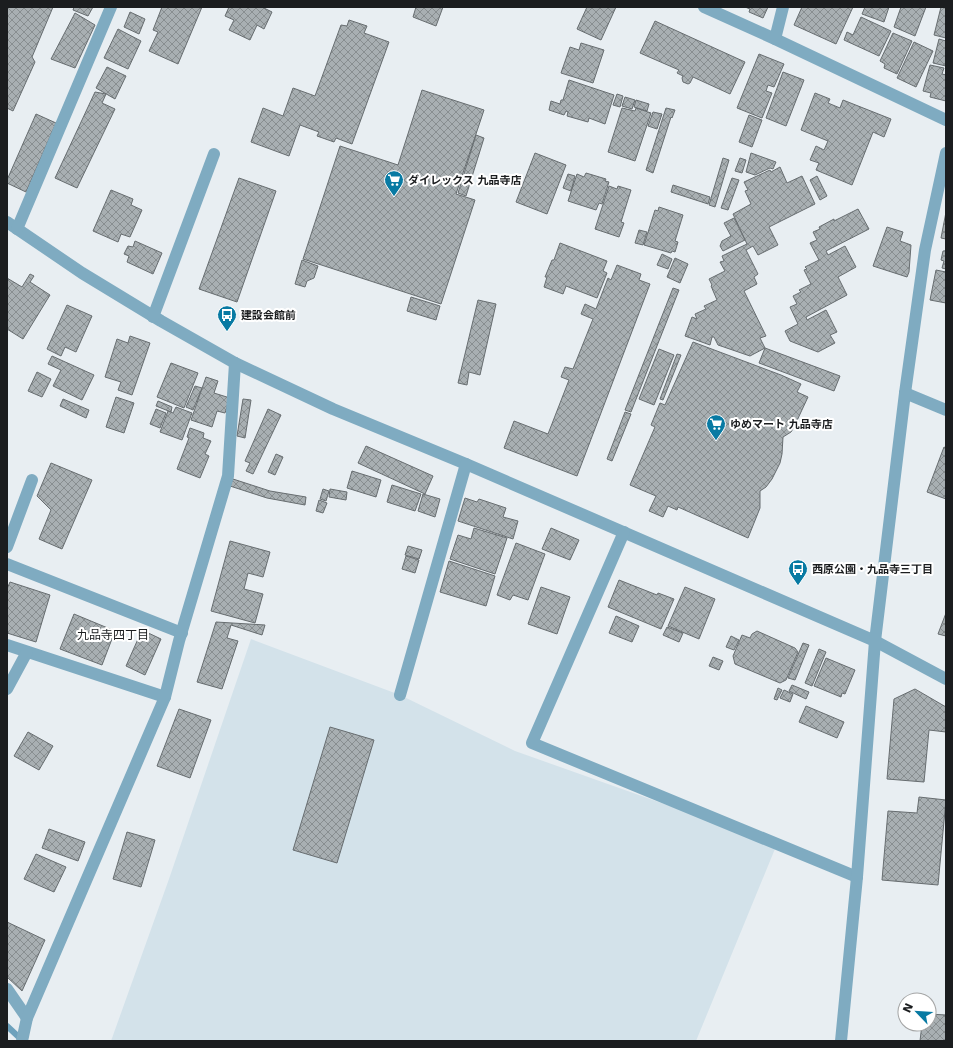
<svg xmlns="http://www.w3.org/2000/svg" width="953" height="1048" viewBox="0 0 953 1048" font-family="'DejaVu Sans','Noto Sans JP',sans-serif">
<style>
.built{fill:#d3e2ea}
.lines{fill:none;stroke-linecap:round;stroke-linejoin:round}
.stream{stroke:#6da1bc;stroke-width:6}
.building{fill:url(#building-cross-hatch);stroke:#676d70}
.minor{stroke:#7fabc1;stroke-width:12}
.labels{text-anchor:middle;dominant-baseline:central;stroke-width:4;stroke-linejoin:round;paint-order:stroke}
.poi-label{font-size:11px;font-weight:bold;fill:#1b1d1f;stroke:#fff;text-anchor:start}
.neighbourhood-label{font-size:12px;fill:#1b1d1f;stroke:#fff}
</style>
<defs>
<pattern id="building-cross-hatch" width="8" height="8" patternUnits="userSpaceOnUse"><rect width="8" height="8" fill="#a8afb2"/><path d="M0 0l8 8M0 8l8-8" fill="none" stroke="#888e90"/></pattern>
</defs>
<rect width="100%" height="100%" fill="#e8eef2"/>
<path class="built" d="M251,639l149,56 115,56 262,93 -81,197h-585l58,-162z"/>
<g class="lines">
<path class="stream" d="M7,1026l16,15"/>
</g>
<g class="building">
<path d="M7,7h46l-21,50 3,5 -22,49 -6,-3z"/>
<path d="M74,7h19l-5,9 -15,-6z"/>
<path d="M162,7h40l-24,57 -29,-13 9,-19 -5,-2z"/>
<path d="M229,7h33l10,5 -8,17 -7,-4 -7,15 -21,-10 5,-10 -9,-4z"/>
<path d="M416,7h27l-7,19 -23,-9z"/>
<path d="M587,7h29l-15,33 -24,-11z"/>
<path d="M745,7h23l-5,11 -14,-6 1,-3z"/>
<path d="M802,7h51l-17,37 -42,-19z"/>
<path d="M865,7h24l-5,15 -22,-8z"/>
<path d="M901,7h25l-11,29 -21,-9z"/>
<path d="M941,7h5v31l-12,-3z"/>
<path d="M130,12l15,7 -6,15 -15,-7z"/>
<path d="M75,13l20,12 -20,43 -24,-9z"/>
<path d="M861,17l30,14 -12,25 -35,-16 3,-8 6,3z"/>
<path d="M349,20l18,6 -3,7 25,9 -37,102 -16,-6 -2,4 -17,-6 2,-4 -19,-7 -11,31 -38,-14 12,-34 20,8 10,-28 22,8 26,-71 6,1z"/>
<path d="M655,21l90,41 -15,32 -37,-17 -3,6 -2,1 -5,-2 -1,-4 1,-2 -6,-3 2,-3 -39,-17z"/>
<path d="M118,29l23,12 -13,28 -24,-11z"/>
<path d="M893,33l19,8 -15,33 -13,-6 1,-4 -5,-3z"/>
<path d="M939,39l7,2v25l-13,-3z"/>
<path d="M914,42l19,9 -17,36 -19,-9z"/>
<path d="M581,43l23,7 -11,33 -32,-10 9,-26 9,3z"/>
<path d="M759,54l25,10 -10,23 -6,-2 -2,6 6,2 -10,25 -25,-10z"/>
<path d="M930,65l14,3 -2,6 4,1v26l-16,-4 1,-4 -8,-2z"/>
<path d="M107,67l19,9 -11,23 -19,-11z"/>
<path d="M783,72l21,8 -18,46 -20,-8z"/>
<path d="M569,80l45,15 -9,29 -16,-6 -1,4 -21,-6 1,-4 -2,-1 -2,4 -15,-5 2,-9 9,3 1,-4h2z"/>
<path d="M422,90l62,20 -28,84 19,6 -34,104 -138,-45 37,-113 58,19z"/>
<path d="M95,92l11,2 -4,9 13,6 -38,79 -22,-10z"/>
<path d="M815,93l15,6 -2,4 12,5 3,-8 48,19 -7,18 -11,-5 -21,53 -36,-15 3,-7 -9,-3 6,-14 8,4 4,-9 -27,-11z"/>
<path d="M617,94l6,2 -3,11 -7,-2z"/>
<path d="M625,97l10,3 -3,9 -10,-3z"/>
<path d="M636,100l13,4 -2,7 -13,-4z"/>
<path d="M622,108l13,3 1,-3 15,5 -16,48 -27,-9z"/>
<path d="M666,108l9,2 -3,8 -1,-1 -18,56 -7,-3z"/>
<path d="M653,112l9,2 -5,15 -9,-3z"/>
<path d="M36,114l20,9 -30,69 -19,-9v-3z"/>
<path d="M749,115l13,5 -10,27 -13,-5z"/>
<path d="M476,135l8,3 -18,58 -8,-3z"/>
<path d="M535,153l31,12 -19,49 -31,-12z"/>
<path d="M751,153l25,9 -3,7 -3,-1 -15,7 -9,-3z"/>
<path d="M723,158l6,2 -14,47 -6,-2z"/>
<path d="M740,158l6,2 -4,13 -7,-2z"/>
<path d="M780,167l7,16 15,-7 13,28 -46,23 9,18 -20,10 -5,-9 -7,4 12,24 -4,3 3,7 -13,7 22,45 -6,2 5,10 -15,8 -32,-11 -4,-8h-2l-2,8 -25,-9 7,-19 5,2 -2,-5 11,-5 -2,-3 13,-6 -6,-14 1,-1 -3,-6 16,-8 -5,-9 4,-1 -2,-5 25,-12 -14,-30 18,-10 -6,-13 3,-1 -4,-8 26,-12 1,2z"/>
<path d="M586,173l20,6 -1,2 4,1 -7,22 -3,-1 -3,7 -28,-9 9,-27 7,3z"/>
<path d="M568,174l7,2 -4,15 -8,-3z"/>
<path d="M817,176l10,20 -7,4 -10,-20z"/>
<path d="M239,178l37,13 -39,111 -38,-13z"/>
<path d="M732,178l7,2 -11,30 -7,-2z"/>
<path d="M673,185l37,12 -2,7 -37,-12z"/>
<path d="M609,186l8,3 1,-3 13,4 -10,32 3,1 -5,14 -24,-8z"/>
<path d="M111,190l22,9 -2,6 11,5 -12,27 -9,-3 -3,8 -25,-11z"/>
<path d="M659,207l24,8 -8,26 3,1 -3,10 -3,-1 -1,2 -27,-8 11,-35 3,1z"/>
<path d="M858,209l11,20 -43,22 2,4 17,-9 11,21 -18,10 9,18 -41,22 1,3 19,-10 11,22 -7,3 5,8 -17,9 -28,-11 -5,-10 13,-7 -8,-17 7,-3 -4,-8 8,-4 -2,-2 12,-6 -7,-14 3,-1 -2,-2 14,-7 -9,-17 7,-3 -4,-8 7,-3 -1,-2 15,-8v2z"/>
<path d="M946,212v27l-5,-1z"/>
<path d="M734,218l11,22 -22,11 -3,-5 2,-5 9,-5 -7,-13z"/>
<path d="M887,227l16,5 -3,9 11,4 -2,27 -2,5 -34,-11z"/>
<path d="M639,230l8,2 -4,13 -8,-2z"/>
<path d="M135,241l27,12 -9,21 -26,-12 2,-6 -5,-2 4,-8 5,1z"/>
<path d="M560,243l47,18 -4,10 4,2 -10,25 -31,-12 -3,8 -19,-7 3,-10h-2l7,-17h2z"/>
<path d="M946,248v21l-4,-1 2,-7 -3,-1 2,-9h2z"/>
<path d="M662,254l10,5 -4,10 -11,-4z"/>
<path d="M675,258l13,6 -8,19 -13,-6z"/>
<path d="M302,260l16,6 -4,12 -7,3 -2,6 -10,-3z"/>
<path d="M617,265l24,9 -2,6 11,4 -73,192 -73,-28 10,-27 34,13 21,-54 -8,-3 4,-10 8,2 20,-50 -12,-5 4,-10 11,5 12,-31 3,2z"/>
<path d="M936,270l10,2v31l-16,-3z"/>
<path d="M30,274l4,2 -4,6 20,13 -27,44 -16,-10v-51l15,9z"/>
<path d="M673,288l6,2 -48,122 -6,-2z"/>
<path d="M411,297l29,9 -4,14 -29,-9z"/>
<path d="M478,300l18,4 -16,71 -11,-3 -2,13 -9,-2z"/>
<path d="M67,305l25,11 -16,36 -11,-5 -4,9 -14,-7z"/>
<path d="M130,336l20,7 -18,52 -14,-5 3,-8 -16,-5 12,-38 11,4z"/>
<path d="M693,342l88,33 20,9 -4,8 11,5 -14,30 -3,5 -8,5 -1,17 -2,9 -8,16 -6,8 -6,4v17l-12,30 -70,-31 -1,3 -9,-4 -5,11 -14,-6 7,-15 -26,-11 25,-58 -4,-2 9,-22 5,2z"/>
<path d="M765,348l75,28 -6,15 -75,-28z"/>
<path d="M659,349l15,6 -20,50 -15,-6z"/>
<path d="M677,354l4,1 -18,45 -3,-1z"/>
<path d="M52,356l42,19 -12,25 -29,-14 8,-16 -13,-6z"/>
<path d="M171,363l27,10 -14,35 -27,-11z"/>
<path d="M37,372l14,7 -9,18 -14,-6z"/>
<path d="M206,377l12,4 -4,12 16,5 -5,15 -8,-2 -5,16 -21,-7z"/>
<path d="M195,386l7,2 -9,22 -7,-3z"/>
<path d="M116,397l18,6 -10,30 -18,-6z"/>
<path d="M63,399l26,11 -3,8 -26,-12z"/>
<path d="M243,399l8,1 -6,38 -8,-2z"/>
<path d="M158,401l14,6 -1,5 -15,-6z"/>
<path d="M176,407l16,6 -10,27 -22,-8 8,-21 5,2z"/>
<path d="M156,409l10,4 -6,15 -10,-4z"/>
<path d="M268,409l13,6 -28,59 -7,-3 4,-8 -5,-2z"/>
<path d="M625,412l6,2 -19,47 -5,-2z"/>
<path d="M190,428l14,5 -1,5 8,3 -6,13 4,2 -9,22 -23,-9 12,-31 -2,-1z"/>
<path d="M366,446l67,30 -8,18 -67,-31z"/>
<path d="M944,447l2,1v51l-19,-7z"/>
<path d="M276,454l7,3 -8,18 -7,-3z"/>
<path d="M51,463l41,17 -30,69 -23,-10 12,-29 -14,-14z"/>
<path d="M352,471l29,9 -5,17 -29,-9z"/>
<path d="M233,479l37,12 36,6 -1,8 -38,-7 -37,-12z"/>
<path d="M392,485l29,9 -6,17 -28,-9z"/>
<path d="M323,489l6,2 -3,10 -6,-2z"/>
<path d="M330,489l17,3 -1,8 -17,-3z"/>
<path d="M423,494l17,5 -5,18 -17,-6z"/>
<path d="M465,498l12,4 2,-3 27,9 -3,9 15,4 -5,18 -55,-18z"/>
<path d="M319,500l8,3 -4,10 -7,-2z"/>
<path d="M474,528l33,10 -12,36 -45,-15 8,-24 13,4z"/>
<path d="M551,528l28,12 -9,20 -28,-11z"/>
<path d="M230,541l40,11 -7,25 -15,-4 -4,16 19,5 -8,29 -44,-12z"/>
<path d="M516,543l29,11 -17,46 -15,-5 -3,5 -13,-5z"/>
<path d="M408,546l14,4 -3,9 -14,-4z"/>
<path d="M406,556l13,4 -4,13 -13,-4z"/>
<path d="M449,561l46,15 -9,30 -46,-14z"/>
<path d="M619,580l38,15 1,-2 16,6 -13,30 -53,-22z"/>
<path d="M10,582l40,13 -14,47 -29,-9v-44z"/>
<path d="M541,587l29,10 -13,37 -29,-10z"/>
<path d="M685,587l30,12 -16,40 -31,-13z"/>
<path d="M946,613v23l-8,-2z"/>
<path d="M74,614l41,17 -13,34 -42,-16z"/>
<path d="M616,616l23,10 -7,16 -23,-9z"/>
<path d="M216,622l49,3 -3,10 -31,-10 -4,13 11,3 -16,48 -25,-7z"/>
<path d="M667,627l16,6 -4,9 -16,-7z"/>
<path d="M142,630l19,9 -16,36 -19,-9z"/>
<path d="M757,631l38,17 3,4 -12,28 -6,3 -45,-19 -2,-8 9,-21 8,3 2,-4z"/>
<path d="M731,636l8,4 -5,10 -8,-3z"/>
<path d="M803,643l6,2 -14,35 -7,-2z"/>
<path d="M819,649l7,3 -14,34 -7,-3z"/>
<path d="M713,657l10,4 -4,9 -10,-4z"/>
<path d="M826,658l29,12 -10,24 -3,-1 -1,4 -27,-11z"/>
<path d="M792,685l17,7 -3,7 -17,-8z"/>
<path d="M778,688l4,2 -5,10 -3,-1z"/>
<path d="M915,689l31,18v25l-17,-2 -5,52 -37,-3 7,-80z"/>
<path d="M784,690l9,4 -3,8 -10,-4z"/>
<path d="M806,706l38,16 -7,16 -38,-16z"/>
<path d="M179,709l32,11 -21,58 -33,-12z"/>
<path d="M330,727l44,13 -37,123 -44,-13z"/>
<path d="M28,732l25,14 -14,24 -25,-14z"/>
<path d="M919,797l27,3 -8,85 -56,-5 6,-69 29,2z"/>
<path d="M49,829l36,13 -7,19 -36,-13z"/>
<path d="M127,832l28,8 -14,47 -28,-8z"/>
<path d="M36,854l30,13 -12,25 -30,-13z"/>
<path d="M7,922l38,18 -23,51 -15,-14z"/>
<path d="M929,1014l17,1v26h-26l2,-17h7z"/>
</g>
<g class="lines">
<g class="minor">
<path d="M704,7l71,32 171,81"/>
<path d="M775,39l8,-32"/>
<path d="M7,222l75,51 79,48 74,42 98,46 133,55 409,177 71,38"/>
<path d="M17,229l94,-222"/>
<path d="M153,317l61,-163"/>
<path d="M905,393l41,17"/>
<path d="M624,532l-92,211 325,134"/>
<path d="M7,547l25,-67"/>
<path d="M7,564l175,69"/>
<path d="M7,645l158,52"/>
<path d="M7,689l20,-37"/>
<path d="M400,695l66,-231"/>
<path d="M7,989l20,29"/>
<path d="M22,1041l5,-23 138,-321 14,-56 49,-165 7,-113"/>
<path d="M841,1041l16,-164 18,-236 30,-248 20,-143 21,-97"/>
</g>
</g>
<defs>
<symbol id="supermarket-pin" viewBox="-11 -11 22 30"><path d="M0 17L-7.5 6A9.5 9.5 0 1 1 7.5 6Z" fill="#087aa3" stroke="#fff"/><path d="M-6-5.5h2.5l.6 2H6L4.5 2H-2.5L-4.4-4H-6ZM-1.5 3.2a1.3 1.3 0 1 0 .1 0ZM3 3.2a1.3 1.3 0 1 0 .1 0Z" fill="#fff"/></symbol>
<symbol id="bus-pin" viewBox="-11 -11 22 30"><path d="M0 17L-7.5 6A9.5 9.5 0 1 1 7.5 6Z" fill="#087aa3" stroke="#fff"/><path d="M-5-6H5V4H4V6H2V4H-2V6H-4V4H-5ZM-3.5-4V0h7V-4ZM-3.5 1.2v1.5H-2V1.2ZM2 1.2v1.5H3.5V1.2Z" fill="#fff"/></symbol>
</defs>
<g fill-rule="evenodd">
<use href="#supermarket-pin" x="383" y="169" width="22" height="30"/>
<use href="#bus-pin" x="216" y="304" width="22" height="30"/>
<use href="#supermarket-pin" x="705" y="413" width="22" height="30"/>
<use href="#bus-pin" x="787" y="558" width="22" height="30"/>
</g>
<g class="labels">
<g class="poi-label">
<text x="408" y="180">ダイレックス 九品寺店</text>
<text x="241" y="315">建設会館前</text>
<text x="730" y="424">ゆめマート 九品寺店</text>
<text x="812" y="569">西原公園・九品寺三丁目</text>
</g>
<g class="neighbourhood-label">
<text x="113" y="635">九品寺四丁目</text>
</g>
</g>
<rect width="953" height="1048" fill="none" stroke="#1b1d1f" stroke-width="16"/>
<g transform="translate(917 1012) rotate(295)"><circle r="19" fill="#ffffff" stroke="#a4a5a5"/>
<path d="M0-3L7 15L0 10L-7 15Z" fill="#087aa3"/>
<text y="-6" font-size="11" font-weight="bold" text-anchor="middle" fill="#1b1d1f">N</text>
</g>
</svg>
